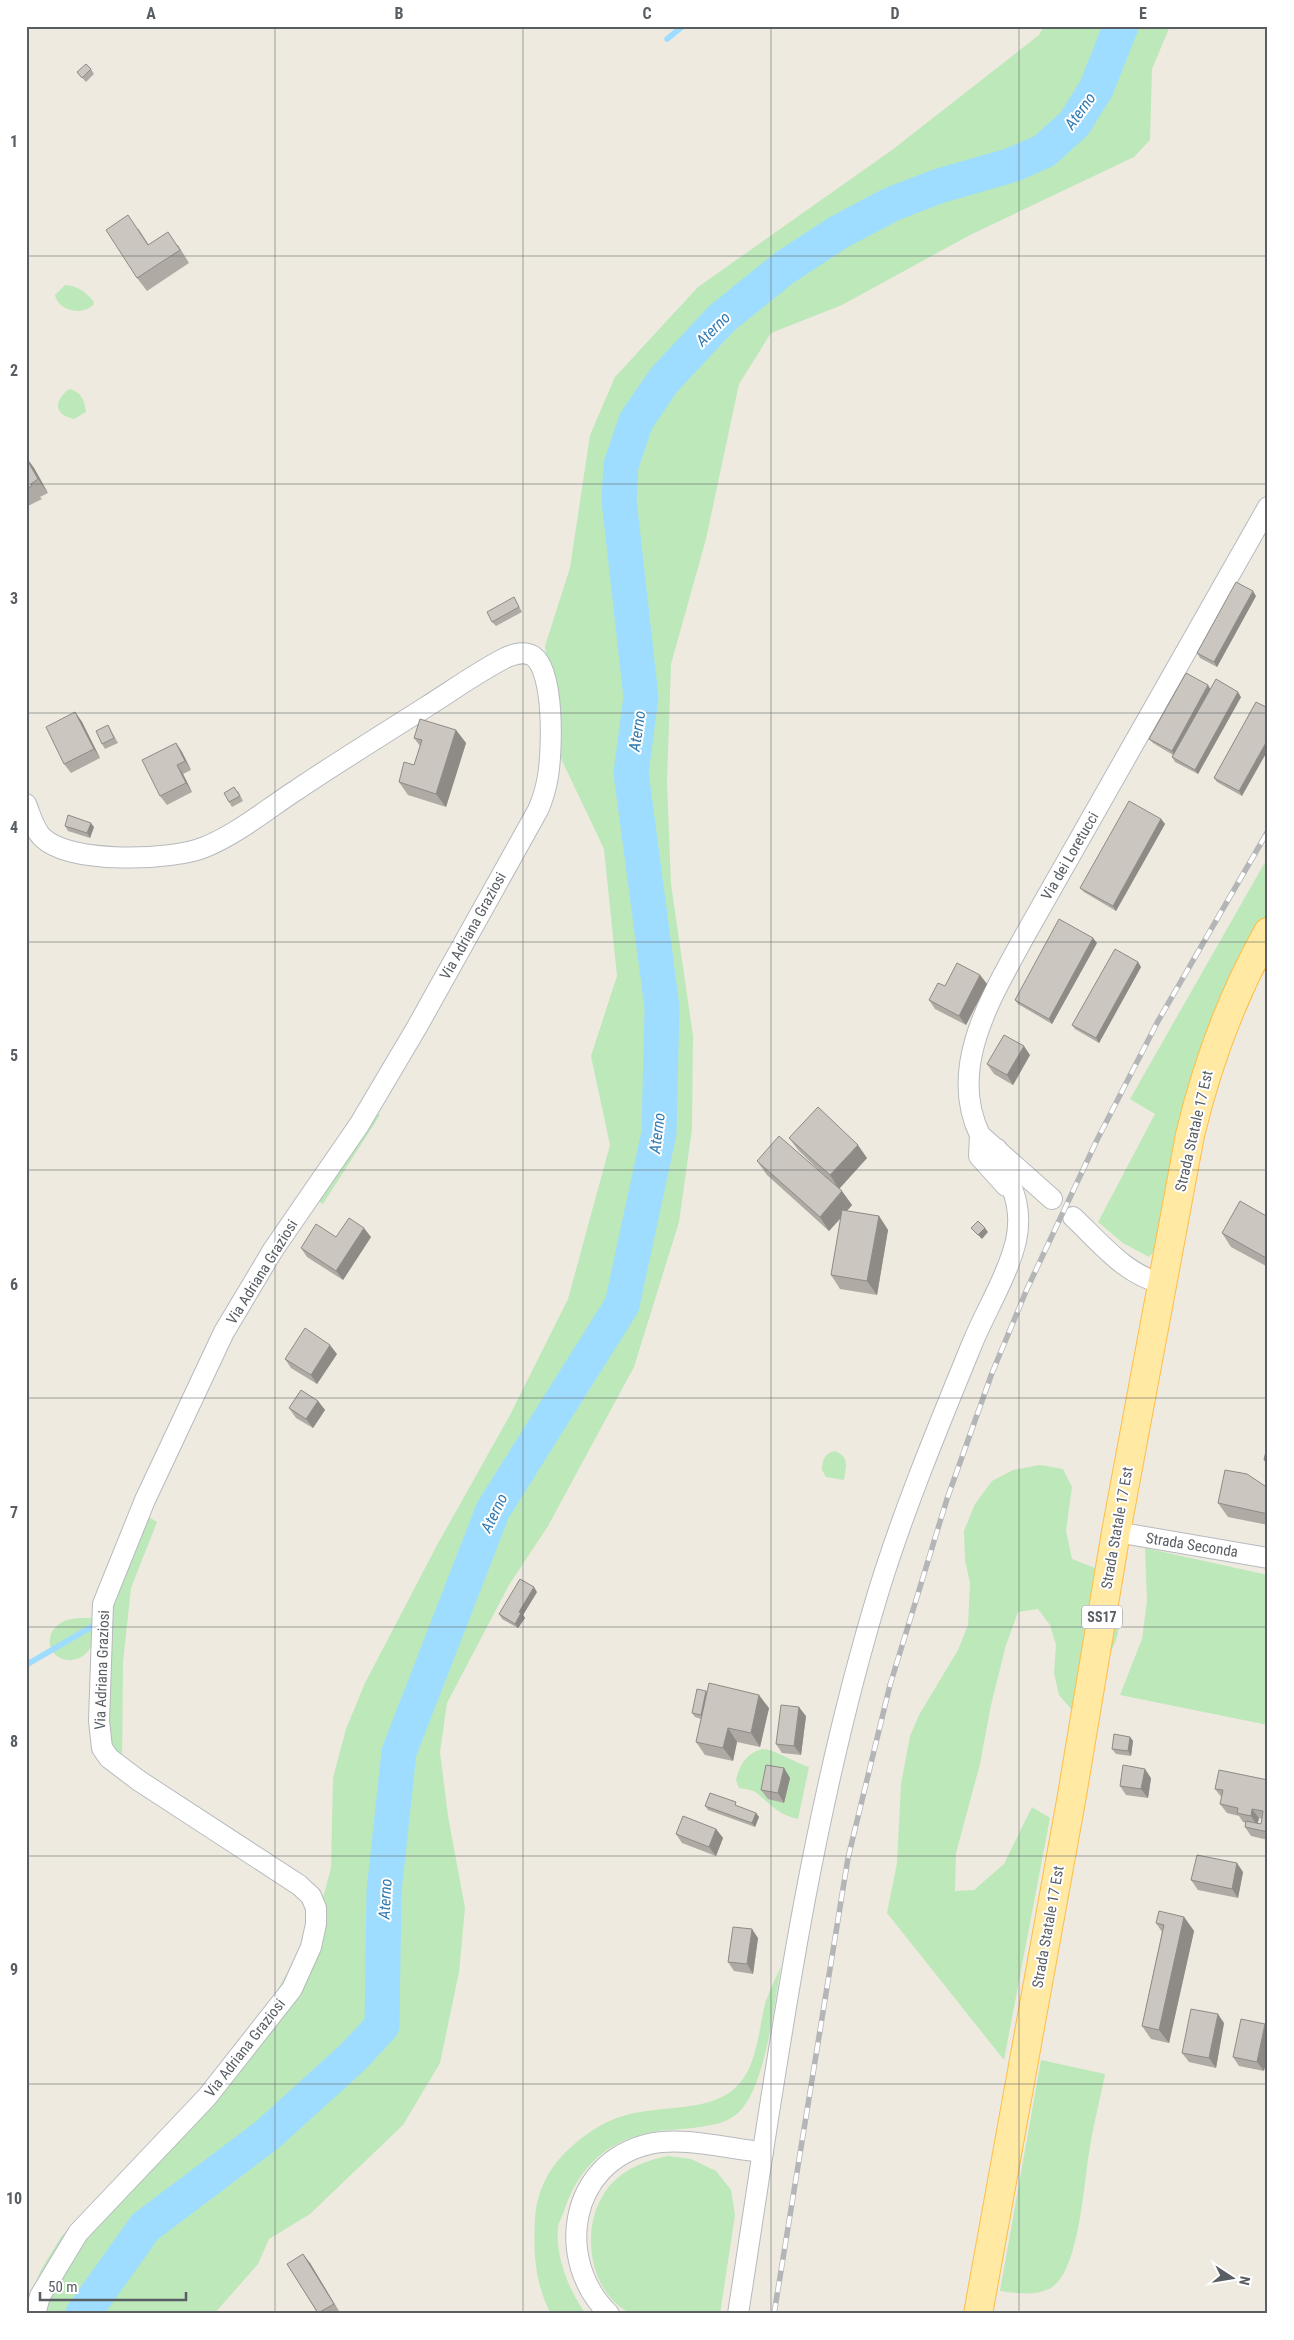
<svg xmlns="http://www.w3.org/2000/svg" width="1294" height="2340" viewBox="0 0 1294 2340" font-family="'Roboto Condensed',sans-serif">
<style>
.green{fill:#bde8b9}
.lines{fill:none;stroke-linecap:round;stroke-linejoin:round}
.stream{stroke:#9eddff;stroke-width:5.5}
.river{stroke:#9eddff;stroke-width:35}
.street-casing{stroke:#b6babe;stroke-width:22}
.primary-casing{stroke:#ffbd47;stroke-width:30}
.street{stroke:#fff;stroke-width:20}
.primary{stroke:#ffe9a3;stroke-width:28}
.rail-casing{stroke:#b4b5b6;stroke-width:5.5}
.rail{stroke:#fff;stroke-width:4;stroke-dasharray:11;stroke-linecap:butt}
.wall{fill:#afaaa4;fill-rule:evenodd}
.shaded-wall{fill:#8e8b86}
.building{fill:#cbc6bf;stroke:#8e8b86}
.grid{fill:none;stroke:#595e63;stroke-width:1;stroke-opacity:0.55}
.labels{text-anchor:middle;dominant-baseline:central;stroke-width:4;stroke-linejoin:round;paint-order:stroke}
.shield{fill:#fff;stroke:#8b8e92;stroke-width:1}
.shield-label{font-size:14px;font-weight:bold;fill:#595e63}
.street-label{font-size:15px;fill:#595e63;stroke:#fff}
.water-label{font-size:16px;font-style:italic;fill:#307ab2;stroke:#fff}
.neatline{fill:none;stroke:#595e63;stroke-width:2}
.grid-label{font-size:16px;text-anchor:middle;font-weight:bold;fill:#595e63}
</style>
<rect width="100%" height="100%" fill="#eeeae0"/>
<g class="green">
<path d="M1044,26h126l-18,43 -2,71 -16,17 -164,78 -128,70 -71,28 -32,51 -33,155 -35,125 -4,118 4,102 22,152 -1,93 -13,93 -45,145 -86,159 -39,59 -62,118 -7,49 8,64 17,92 -6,64 -19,91 -37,62 -93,89 -41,25 -11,25 -44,50h-188v-11l16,-35 19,-31 136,-142 80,-104 41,-74 13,-49 2,-90 13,-49 19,-46 71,-136 74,-132 58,-116 42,-154 -19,-89 26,-80 -13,-127 -48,-101 -11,-102 25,-78 20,-133 25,-58 83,-90 194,-137 147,-115z"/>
<path d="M65,285c13,1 21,7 29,17l-1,3c-11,11 -35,6 -38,-10z"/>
<path d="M69,389c13,3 15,11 17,23l-12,7c-21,-5 -20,-18 -5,-30z"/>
<path d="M1268,857v61l-17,29 -88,295 -14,15 -26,-14 -25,-21 57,-108 -25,-15z"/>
<path d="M371,1109l9,6 -57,89 -8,-5z"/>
<path d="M835,1451c15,6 11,16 9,29l-18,-3 -4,-7c0,-10 3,-17 13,-19z"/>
<path d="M1040,1465l23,4 9,18 -6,44 6,28 23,9 -23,142 -13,-15 -5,-22 2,-28 -6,-20 -12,-16 -20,3 -12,33 -15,60 -11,59 -24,89 -1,38 19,-1 30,-26 28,-57 18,11 -46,242 -117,-147 10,-50 4,-79 9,-48 9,-21 39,-65 10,-25 2,-42 -5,-23 -1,-29 11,-27 17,-23 21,-11z"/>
<path d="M147,1516l10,6 -26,66 -8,74 -1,108 -16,-15 7,-160z"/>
<path d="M1145,1548l123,27v150l-148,-30 22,-56 5,-38z"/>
<path d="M1116,1598c8,18 2,49 -12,63z"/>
<path d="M93,1618c0,8 1,20 -1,27 -2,5 -9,12 -13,13 -25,10 -40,-19 -20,-34 9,-7 23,-6 34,-6z"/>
<path d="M762,1749c12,0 33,14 47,18l-11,52c-19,-4 -26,-13 -40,-25 -4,-4 -13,-5 -19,-6l-3,-8c4,-16 10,-26 26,-31z"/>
<path d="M781,1966c-7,38 -15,121 -43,147 -11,10 -23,11 -38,14 -19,3 -41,2 -60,8 -39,10 -64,39 -76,76 -2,6 -6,12 -6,18 -3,27 12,64 28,85h-35c-16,-30 -18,-62 -16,-96 2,-27 14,-51 34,-69 15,-14 33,-27 54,-33 36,-12 92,-2 117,-33 17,-20 19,-54 25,-79 4,-13 11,-26 16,-38z"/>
<path d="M1041,2060l64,14c-5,26 -12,52 -16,79 -5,29 -10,123 -40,136 -15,7 -34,4 -49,2z"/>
<path d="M668,2156l23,3 25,12 15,19 4,25 -15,99c-15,0 -82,4 -92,-2 -38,-21 -47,-79 -26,-115 14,-25 40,-36 66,-41z"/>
</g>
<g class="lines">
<g class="stream">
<path d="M667,39l16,-13"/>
<path d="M26,1665l67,-39"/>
</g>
<path class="river" d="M83,2314l62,-87 122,-92 85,-77 30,-32 2,-135 15,-139 94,-242 129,-205 37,-172 3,-126 -31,-234 10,-76 -22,-197 2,-35 15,-44 28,-41 58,-62 62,-50 55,-36 53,-28 47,-18 73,-21 32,-14 30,-27 22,-35 25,-63"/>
<defs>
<g id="street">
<path d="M26,804c5,12 8,26 17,34 27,26 129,23 162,9 32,-13 61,-37 90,-56 43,-29 87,-56 131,-84 27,-17 53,-36 81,-50 8,-3 17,-6 26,-1 22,15 19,96 15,120 -2,12 -5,23 -10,34l-121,217 -58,98 -86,125 -49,82 -79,168 -42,104 -4,117 3,27 7,10 29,22 161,105 12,11 5,12v16l-5,23 -19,42 -85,108 -129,136 -38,63 -5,18"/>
<path d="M980,1135l-1,21 27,30"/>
<path d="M1052,1199l-72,-64c-33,-68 12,-139 44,-198l244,-430"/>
<path d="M1073,1217c26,24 53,59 89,66"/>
<path d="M1116,1532l152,26"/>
<path d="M609,2314c-55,-54 -40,-151 40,-170 35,-8 79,5 114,8"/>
<path d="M738,2314c38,-243 69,-488 141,-724 26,-84 60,-165 93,-246 14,-34 35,-67 44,-103 8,-38 -7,-58 -19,-92"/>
</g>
<path id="primary" d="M978,2314l93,-513 45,-269 74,-397c17,-71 42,-139 78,-203"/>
</defs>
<use href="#street" class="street-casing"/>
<use href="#primary" class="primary-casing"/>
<use href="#street" class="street"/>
<use href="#primary" class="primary"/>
<defs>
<path id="rail" d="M774,2314l74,-456 42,-173 57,-186 45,-126 35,-84 70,-149 61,-119 110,-190"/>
</defs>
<use href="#rail" class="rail-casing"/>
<use href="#rail" class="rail"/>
</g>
<g class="wall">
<path d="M91,69l3,5 -8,8 -9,-10z"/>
<path d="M138,228l11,17h29l11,18 -42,28 -10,-13z"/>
<path d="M26,457l8,11 14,25 -8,4 2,2 -16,8z"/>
<path d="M1256,596l-39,71 -17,-9 -3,-5z"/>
<path d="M514,597l8,15 -26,14 -4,-4z"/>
<path d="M1210,689l31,8 -43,77 -23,-12 -3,-5 1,-2 -20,-12 -4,-4z"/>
<path d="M1256,702l-14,94 -25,-14 -3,-4z"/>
<path d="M75,712l7,10 18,36 -29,15 -7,-9z"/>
<path d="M108,725l10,18 -13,6 -3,-5z"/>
<path d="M456,730l10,13 -20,64 -38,-12 -9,-13 15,-17 6,-19 -6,-8z"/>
<path d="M176,743l6,9 9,18 -8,4 9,18 -25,13 -7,-9z"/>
<path d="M238,791l5,10 -11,6 -3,-5z"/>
<path d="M1161,819l4,5 -49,87 -32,-19 -4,-4z"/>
<path d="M65,826l29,1 -4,11 -22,-7z"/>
<path d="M1097,943l-45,81 -34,-20 -3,-4z"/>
<path d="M1138,962l3,5 -42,76 -24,-14 -3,-4z"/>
<path d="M980,975l7,9 -21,41 -31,-16 -6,-9 16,-14z"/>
<path d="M1030,1055l-17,30 -19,-11 -7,-10z"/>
<path d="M789,1138l78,20 -28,31 13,16 -5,6 32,5 9,14 -11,65 -37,-6 -9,-14 10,-57 -12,13 -62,-56 -10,-14 74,21 -32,-31z"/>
<path d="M1268,1217v50l-37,-20 -9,-14z"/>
<path d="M336,1237h35l-28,43 -36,-23 -6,-9z"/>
<path d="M337,1354l-20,30 -26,-16 -6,-9z"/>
<path d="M318,1401l7,9 -12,18 -17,-10 -7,-10z"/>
<path d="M1268,1442v24l-4,-6z"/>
<path d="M1268,1488v37l-40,-8 -10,-14z"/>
<path d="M537,1592l-14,23 2,3 -7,10 -16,-9 -3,-5z"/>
<path d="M706,1691l1,1 62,16 -9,39 -23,-5 -4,19 -28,-6 -9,-13 5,-23 -6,-2 -3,-4z"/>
<path d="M806,1716l-5,39 -19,-2 -6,-9z"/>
<path d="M1130,1737l3,4 -2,15 -15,-2 -4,-5z"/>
<path d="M784,1768l6,10 -6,25 -16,-4 -7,-9z"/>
<path d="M1151,1778l-3,20 -22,-3 -6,-9z"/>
<path d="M1268,1780v60l-17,-4 -6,-9 1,-4 -3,-1 -4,-6 -12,-3 -7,-9 2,-6 -7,-9zM1259,1818l3,1 -1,5 -3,-1z"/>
<path d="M705,1806l51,7 3,4 -4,10 -47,-17z"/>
<path d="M716,1829l7,9 -7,18 -34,-13 -6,-9z"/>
<path d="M1243,1872l-5,26 -40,-8 -7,-10z"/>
<path d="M1184,1917l10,14 -25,112 -18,-4 -9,-13 20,-94 -6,-9z"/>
<path d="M758,1938l-5,36 -19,-3 -6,-9z"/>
<path d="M1224,2023l-8,45 -27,-6 -7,-9z"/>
<path d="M1268,2027v25l-4,19 -25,-5 -6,-9z"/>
<path d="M310,2263l30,50 -1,1h-21l-31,-50z"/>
</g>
<g class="shaded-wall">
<path d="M26,457l8,11 14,25 -10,-14z"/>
<path d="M1253,591l3,5 -39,71 -3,-5z"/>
<path d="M1208,685l3,5 -36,66 -3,-5z"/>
<path d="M1238,692l3,5 -43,77 -3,-4z"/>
<path d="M75,712l7,10 18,36 -6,-9z"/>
<path d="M456,730l10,13 -20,64 -10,-13z"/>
<path d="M1268,739v11l-26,46 -3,-5z"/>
<path d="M176,743l6,9 9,18 -6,-9z"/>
<path d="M177,765l6,9 9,18 -6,-9z"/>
<path d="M1161,819l4,5 -49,87 -3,-5z"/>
<path d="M91,823l3,4 -4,11 -3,-5z"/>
<path d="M1093,938l4,5 -45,81 -3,-5z"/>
<path d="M1138,962l3,5 -42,76 -3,-5z"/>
<path d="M980,975l7,9 -21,41 -7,-9z"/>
<path d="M1024,1046l6,9 -17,30 -6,-10z"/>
<path d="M858,1145l9,13 -28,31 -9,-14z"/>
<path d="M842,1191l10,14 -23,26 -9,-14z"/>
<path d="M879,1216l9,14 -11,65 -10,-14z"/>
<path d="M364,1228l7,9 -28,43 -7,-9z"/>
<path d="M985,1228l3,4 -6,7 -4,-4z"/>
<path d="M330,1345l7,9 -20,30 -6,-9z"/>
<path d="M318,1401l7,9 -12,18 -7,-9z"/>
<path d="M534,1587l3,5 -14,23 2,3 -7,10 -3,-4 4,-12z"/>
<path d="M706,1691l3,4 -5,25 -3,-5z"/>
<path d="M759,1695l10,13 -9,39 -9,-14z"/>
<path d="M799,1707l7,9 -5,39 -7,-9z"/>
<path d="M728,1728l9,14 -4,19 -10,-13z"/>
<path d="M1130,1737l3,4 -2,15 -3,-5z"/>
<path d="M784,1768l6,10 -6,25 -6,-10z"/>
<path d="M1145,1769l6,9 -3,20 -7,-9z"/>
<path d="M1252,1809l7,9 -2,7 -6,-9z"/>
<path d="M756,1813l3,4 -4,10 -3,-4z"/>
<path d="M716,1829l7,9 -7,18 -7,-9z"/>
<path d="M1237,1863l6,9 -5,26 -6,-9z"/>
<path d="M1184,1917l10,14 -25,112 -10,-13z"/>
<path d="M752,1929l6,9 -5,36 -6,-10z"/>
<path d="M1218,2014l6,9 -8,45 -7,-10z"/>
<path d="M1265,2024l3,3v25l-4,19 -7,-9z"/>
<path d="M303,2254l7,9 30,50 -6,-9z"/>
</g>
<g class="building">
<path d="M86,64l5,5 -9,9 -5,-6z"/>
<path d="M128,215l20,30 20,-13 12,18 -43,28 -31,-48z"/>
<path d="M26,458l12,21 -7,5 1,2 -6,3z"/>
<path d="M1236,582l17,9 -39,71 -17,-9z"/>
<path d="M514,597l5,10 -27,15 -5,-10z"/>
<path d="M1186,673l22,12 -36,66 -23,-12z"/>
<path d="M1216,679l22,13 -43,78 -23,-13z"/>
<path d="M1256,702l12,6v31l-29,52 -25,-13z"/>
<path d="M75,712l19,37 -30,15 -18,-37z"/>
<path d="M420,719l36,11 -20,64 -37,-12 5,-20 10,3 8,-25 -8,-2z"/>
<path d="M108,725l6,13 -12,6 -6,-13z"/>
<path d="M176,743l9,18 -8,4 9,18 -26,13 -18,-36z"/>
<path d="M234,787l6,9 -11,6 -5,-9z"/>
<path d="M1129,801l32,18 -48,87 -33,-18z"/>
<path d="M68,815l23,8 -4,10 -22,-7z"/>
<path d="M1059,919l34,19 -44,81 -34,-19z"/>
<path d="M1115,949l23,13 -42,76 -24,-13z"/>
<path d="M957,963l23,12 -21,41 -30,-16 9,-17 7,3z"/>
<path d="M1004,1035l20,11 -17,29 -20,-11z"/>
<path d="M818,1107l40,38 -28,30 -41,-37z"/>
<path d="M779,1136l63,55 -22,26 -63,-56z"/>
<path d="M1240,1201l28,16v42l-46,-26z"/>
<path d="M842,1210l37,6 -12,65 -36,-6z"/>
<path d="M349,1218l15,10 -28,43 -35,-23 15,-24 20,13z"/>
<path d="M978,1221l7,7 -7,7 -7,-7z"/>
<path d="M305,1328l25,17 -19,30 -26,-16z"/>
<path d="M301,1390l17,11 -12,18 -17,-11z"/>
<path d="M1268,1442v19l-4,-1z"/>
<path d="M1225,1470l22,4 21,14v26l-50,-11z"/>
<path d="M520,1579l14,8 -15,25 2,1 -6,11 -16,-10z"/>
<path d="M709,1683l50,12 -8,38 -23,-5 -5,20 -27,-6z"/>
<path d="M697,1689l9,2 -5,24 -9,-2z"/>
<path d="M781,1705l18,2 -5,39 -18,-2z"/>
<path d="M1114,1734l16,3 -2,14 -16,-2z"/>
<path d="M766,1765l18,3 -6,25 -17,-3z"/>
<path d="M1123,1765l22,4 -4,20 -21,-3z"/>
<path d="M1219,1770l49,10v52l-23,-5 1,-6 15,3 2,-13 -11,-2 -1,7 -14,-3 1,-5 -18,-4 3,-14 -8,-1z"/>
<path d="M710,1793l26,9 -1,3 21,8 -4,10 -47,-17z"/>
<path d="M683,1816l33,13 -7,18 -33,-13z"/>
<path d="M1197,1855l40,8 -5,26 -41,-9z"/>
<path d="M1159,1911l25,6 -25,113 -17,-4 22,-101 -8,-2z"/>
<path d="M733,1927l19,2 -5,35 -19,-2z"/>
<path d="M1191,2009l27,5 -9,44 -27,-5z"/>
<path d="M1241,2019l24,5 -8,38 -24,-5z"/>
<path d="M303,2254l31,50 -16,9 -31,-49z"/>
</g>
<path class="grid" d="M275,26v2288M523,26v2288M771,26v2288M1019,26v2288M26,256h1242M26,484h1242M26,713h1242M26,942h1242M26,1170h1242M26,1398h1242M26,1627h1242M26,1856h1242M26,2084h1242"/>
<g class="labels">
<rect class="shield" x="1082" y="1605.5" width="40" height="23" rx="4"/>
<g class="shield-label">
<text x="1102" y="1617">SS17</text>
</g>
<g class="street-label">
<text transform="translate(1070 856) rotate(-60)">Via dei Loretucci</text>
<text transform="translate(473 926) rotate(-61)">Via Adriana Graziosi</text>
<text transform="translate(1194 1131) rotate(-77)">Strada Statale 17 Est</text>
<text transform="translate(262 1272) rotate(-58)">Via Adriana Graziosi</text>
<text transform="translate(1117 1528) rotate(-80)">Strada Statale 17 Est</text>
<text transform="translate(1192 1545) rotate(9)">Strada Seconda</text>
<text transform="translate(102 1670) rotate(-88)">Via Adriana Graziosi</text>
<text transform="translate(1048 1927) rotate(-80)">Strada Statale 17 Est</text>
<text transform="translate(245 2048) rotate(-52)">Via Adriana Graziosi</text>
</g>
<g class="water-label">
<text transform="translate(1080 111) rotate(-54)">Aterno</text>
<text transform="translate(713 329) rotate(-45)">Aterno</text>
<text transform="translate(637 731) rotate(-82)">Aterno</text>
<text transform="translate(657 1133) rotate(-83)">Aterno</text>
<text transform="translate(494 1513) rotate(-64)">Aterno</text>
<text transform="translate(385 1899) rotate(-87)">Aterno</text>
</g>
</g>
<rect width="1294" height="2340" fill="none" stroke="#ffffff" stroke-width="55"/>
<g transform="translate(1232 2278) rotate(102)" stroke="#ffffff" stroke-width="4" paint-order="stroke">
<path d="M0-4L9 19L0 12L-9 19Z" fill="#595e63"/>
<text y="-8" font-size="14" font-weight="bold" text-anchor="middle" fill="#595e63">N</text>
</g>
<path d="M40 2292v8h146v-8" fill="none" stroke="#595e63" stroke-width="2.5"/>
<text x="48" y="2292" font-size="15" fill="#595e63" stroke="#ffffff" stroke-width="4" paint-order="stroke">50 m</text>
<rect x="28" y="28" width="1238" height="2284" class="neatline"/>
<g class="grid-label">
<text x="151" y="19">A</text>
<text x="399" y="19">B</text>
<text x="647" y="19">C</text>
<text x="895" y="19">D</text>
<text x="1143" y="19">E</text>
<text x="14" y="147">1</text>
<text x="14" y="376">2</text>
<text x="14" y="604">3</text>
<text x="14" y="833">4</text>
<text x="14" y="1061">5</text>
<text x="14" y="1290">6</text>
<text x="14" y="1518">7</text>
<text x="14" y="1747">8</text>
<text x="14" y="1975">9</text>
<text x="14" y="2204">10</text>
</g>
</svg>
